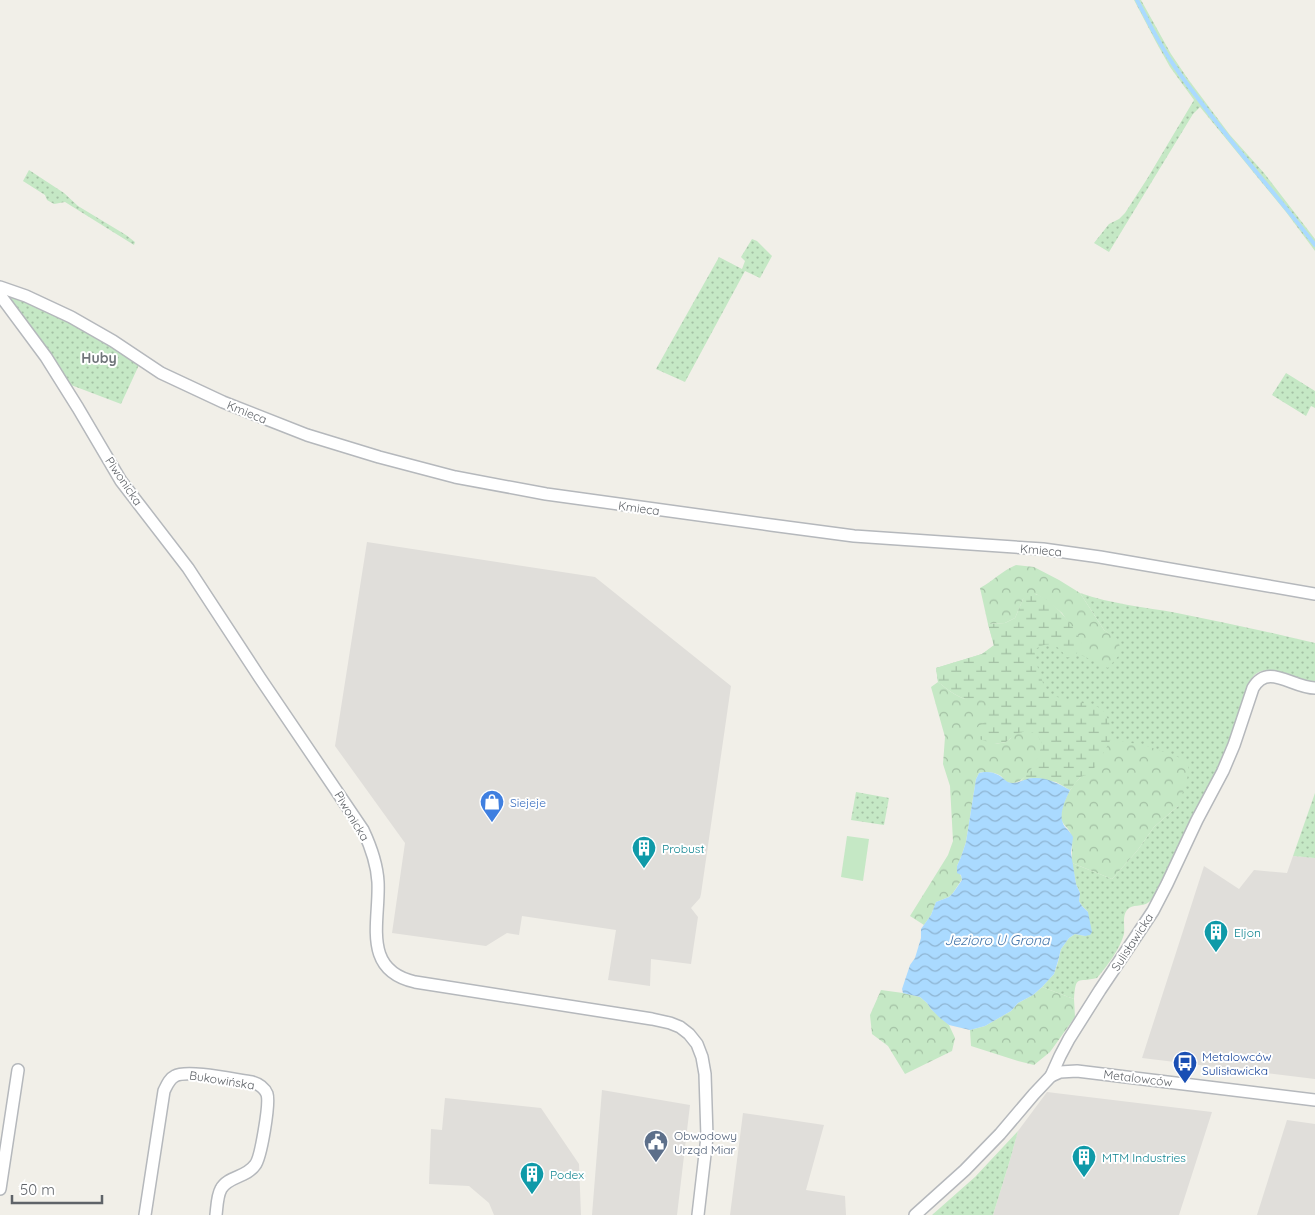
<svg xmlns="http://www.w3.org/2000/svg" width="1315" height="1215" viewBox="0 0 1315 1215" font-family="Quicksand,sans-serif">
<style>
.industrial{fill:#e0deda}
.green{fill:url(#green-dots)}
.forest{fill:url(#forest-crowns)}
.wetland{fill:url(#wetland-marsh)}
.pitch{fill:#c5e8c5}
.water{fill:url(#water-waves)}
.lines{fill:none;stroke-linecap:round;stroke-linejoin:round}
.stream{stroke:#aadaff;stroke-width:4}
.minor-casing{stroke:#b5b8bc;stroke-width:14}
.minor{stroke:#fff;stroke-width:11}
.labels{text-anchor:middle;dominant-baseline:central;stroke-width:4;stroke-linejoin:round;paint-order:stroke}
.street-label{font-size:12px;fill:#5f6368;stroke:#fff}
.shop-label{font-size:12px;fill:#366cbe;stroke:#fff;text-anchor:start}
.culture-label{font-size:12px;fill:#0d838f;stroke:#fff;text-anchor:start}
.transit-label{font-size:12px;fill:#164399;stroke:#fff;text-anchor:start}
.service-label{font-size:12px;fill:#4e5e75;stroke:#fff;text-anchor:start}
.neighbourhood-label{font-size:14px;font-weight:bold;fill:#70757a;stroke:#fff}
.water-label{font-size:14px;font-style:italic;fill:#4174aa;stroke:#fff}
</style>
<defs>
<pattern id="green-dots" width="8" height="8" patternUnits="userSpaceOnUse" patternTransform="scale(1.25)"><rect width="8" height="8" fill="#c5e8c5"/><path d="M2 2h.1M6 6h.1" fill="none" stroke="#a3c0a4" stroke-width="1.8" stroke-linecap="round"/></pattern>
<pattern id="forest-crowns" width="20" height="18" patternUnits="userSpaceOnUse" patternTransform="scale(1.25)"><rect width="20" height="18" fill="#c5e8c5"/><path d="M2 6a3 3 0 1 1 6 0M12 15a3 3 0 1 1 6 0" fill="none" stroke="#a3c0a4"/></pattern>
<pattern id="wetland-marsh" width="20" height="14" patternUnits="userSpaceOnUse" patternTransform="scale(1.25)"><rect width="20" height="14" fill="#c5e8c5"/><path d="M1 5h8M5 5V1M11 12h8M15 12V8" fill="none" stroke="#a3c0a4"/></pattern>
<pattern id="water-waves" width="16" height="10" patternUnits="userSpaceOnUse" patternTransform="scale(1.25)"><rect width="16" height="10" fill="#aadaff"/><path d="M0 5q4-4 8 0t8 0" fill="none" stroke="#8eb4d2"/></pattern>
</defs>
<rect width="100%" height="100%" fill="#f1efe8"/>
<g class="industrial">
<path d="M367,542l228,35 136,109 -30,208 -1,4 -9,10 7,9 -7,47 -40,-5 -1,27 -42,-6 8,-50 -94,-14 -3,19 -12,-2 -21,13 -94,-13 13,-90 -70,-97z"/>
<path d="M1293,856l22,2v221l-173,-21 62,-192 35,23 15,-19 33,3z"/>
<path d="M602,1090l88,15 -13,110h-85z"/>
<path d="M1047,1092l165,20 -33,103h-186l17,-55 8,-29z"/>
<path d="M445,1098l96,10 38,56 2,51h-87l-5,-12 -20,-17 -40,-2 2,-55 11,1z"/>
<path d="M743,1113l81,12 -18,65 39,6 1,19h-116z"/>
<path d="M1287,1120l28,4v91h-58z"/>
</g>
<g class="green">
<path d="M1134,0h7l30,54 17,25 42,56 34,38 51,66v12l-29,-39 -86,-105 -7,7 -84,138 -15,-9 15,-19 10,-5 6,-6 22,-34 47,-79 -24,-33 -14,-25z"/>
<path d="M29,170l35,23 14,13 48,29 9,7 -1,3 -69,-43 -11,2 -7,-4 -2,-5 -22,-14z"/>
<path d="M752,239l5,2 15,15 -12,22 -15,-7 -60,111 -29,-13 63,-112 23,12 3,-8 -4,-4z"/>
<path d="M12,295l81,38 46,32 -18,39 -50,-19 -62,-86z"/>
<path d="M1286,373l29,18v17l-4,-2 -5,10 -34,-21z"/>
<path d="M1080,593c31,11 65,14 97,20 46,9 92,19 138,30v40h-6c-11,-4 -39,-17 -50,-11 -5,2 -8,7 -10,12l-26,77 -67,132c-2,3 -4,7 -7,9 -7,6 -17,1 -22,8 -5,6 -2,16 -3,24 -4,15 -17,32 -27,44 -20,5 -21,-4 -23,21l-32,-12 12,-13 4,-12 3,-13 8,-11 6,-4 10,2 3,-24 -6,-6 -3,-5 1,-8 -4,-9 -4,-21 40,16 25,-28 17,-24 24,-21 -98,-29 -10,13 -35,-27 -45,-49 -52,-32 -2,-14 46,-14 12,-9 -6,-21 131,17 -15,-11z"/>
<path d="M856,792l33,6 -5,27 -33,-5z"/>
<path d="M1315,793v65l-22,-2z"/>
<path d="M1018,1131l-8,29 -17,55h-61l43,-38z"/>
</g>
<g class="forest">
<path d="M1016,565l18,2 25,13 21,13 24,37 15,10 1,14 -12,14 -31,-15 5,-9 -20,-31 -16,-13 -10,-6 -13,5 -8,19 -10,5 -17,1 -8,-36c13,-7 23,-18 36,-23z"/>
<path d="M938,682c8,6 18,15 28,17 7,2 14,0 21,2l3,13 -3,7 8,23 11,-2 12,-9 9,-2 10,3 5,9c-1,5 -2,10 -4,15 -4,10 -18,30 -31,24 -2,-1 -5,-5 -6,-6 -6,-4 -16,-5 -22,-3l-3,6 -10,63 -5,15 -4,9 5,13 -9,14 -4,4 -13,5 -5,13 -7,10 -14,-9 38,-61 5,-14 -3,-55 -7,-22 2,-27 -14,-50z"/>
<path d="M1111,739l36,7 42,15 -2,20 -9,25 -24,21 -17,24 -25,28 -40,-16c-1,-10 2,-21 -2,-31 -3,-6 -9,-8 -9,-16 1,-14 11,-32 22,-41 5,-5 13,-9 17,-15 4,-7 7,-15 11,-21z"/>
<path d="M1042,987l32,12 1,18 -25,35 -16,13 -16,-4 -47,-15 -1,-16 15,-4 26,-15 7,-8 15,-8z"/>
<path d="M881,990l22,3 17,4 7,6 4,6 18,16 6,13 -3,13 -47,23 -17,-28 -16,-12 -2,-19z"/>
</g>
<path class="wetland" d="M1027,594c3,0 6,0 8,0 17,4 41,34 47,50l-5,9 -5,5 -6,-1c-9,-14 -18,-16 -32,-7l3,15 8,24 8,7 45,11 6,5 5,9 2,18 -12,22 -9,13 -10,3 -10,13 -14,-8 -24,-4 -11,3c12,-14 17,-19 21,-38l-5,-9 -10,-3 -9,2 -12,9 -11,2 -16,-5 -3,-6v-5c14,-9 14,-11 11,-27 -7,-2 -14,0 -21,-2 -10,-2 -20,-11 -28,-17l-2,-14 46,-14 12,-8 -6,-22 17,-1 10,-5 8,-19z"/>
<path class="pitch" d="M847,836l22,3 -6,42 -22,-4z"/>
<path class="water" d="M984,772c4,0 8,0 12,2 7,2 9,9 17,9 7,0 13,-5 20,-5 14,-1 26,6 37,12 -5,11 -13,26 -5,37 3,3 6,6 8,10l-2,16 5,31 4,9 -1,8 3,5 6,6 4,20 -2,3 -5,1 -10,-2 -6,4 -8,11 -3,12 -4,13 -12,13 -9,8 -15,8 -7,8 -26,15 -15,4 -21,-5 -9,-7 -9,-9 -4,-6 -7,-6 -17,-4 -1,-4 8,-24 5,-7 6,-20v-9l10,-14 5,-13 13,-5 4,-4 9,-13 -1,-5 -4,-2v-7l4,-9 5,-15 10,-63 3,-6z"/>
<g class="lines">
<path class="stream" d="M1137,0c12,23 23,46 38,67 43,62 94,118 140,178"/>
<defs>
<g id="minor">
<path d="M0,287l26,9 45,21 42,24 48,32 62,29 84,33 72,22 76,20 91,17 225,31 83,11 189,13 57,8 215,37"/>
<path d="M0,295l46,62 32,51 43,73 67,87 72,110 103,152c8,17 14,33 15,52 2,39 -17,88 37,100l237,37 18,4 10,4 9,7 8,10 5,13 3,17 2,63 -9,78"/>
<path d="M1051,1076l9,-4 17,-1 238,29"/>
<path d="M0,1189l18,-119"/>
<path d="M145,1215l19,-124c3,-6 5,-12 11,-15 12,-7 62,4 77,6 7,2 12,5 15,12 3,9 -6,64 -12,71 -9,13 -27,11 -34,24 -4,7 -4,18 -5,26"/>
<path d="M915,1215l50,-45 35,-36 34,-40 17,-18 9,-20 9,-17 31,-49 37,-55 16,-24 14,-27 30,-64 26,-49 11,-26 19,-57c15,-26 39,0 62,0"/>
</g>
</defs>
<use href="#minor" class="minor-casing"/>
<use href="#minor" class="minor"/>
</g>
<defs>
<symbol id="shop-pin" viewBox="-11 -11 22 30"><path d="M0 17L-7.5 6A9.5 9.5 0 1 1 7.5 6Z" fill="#3f7fe0" stroke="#fff"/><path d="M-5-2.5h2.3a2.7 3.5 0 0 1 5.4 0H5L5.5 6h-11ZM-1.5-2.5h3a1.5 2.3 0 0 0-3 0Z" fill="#fff"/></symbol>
<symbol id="building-pin" viewBox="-11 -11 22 30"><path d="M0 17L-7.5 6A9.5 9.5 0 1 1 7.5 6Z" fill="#0f9aa8" stroke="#fff"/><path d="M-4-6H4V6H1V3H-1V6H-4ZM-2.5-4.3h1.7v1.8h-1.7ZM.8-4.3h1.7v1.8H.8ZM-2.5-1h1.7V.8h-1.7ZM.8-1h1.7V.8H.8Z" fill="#fff"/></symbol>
<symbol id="bus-pin" viewBox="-11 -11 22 30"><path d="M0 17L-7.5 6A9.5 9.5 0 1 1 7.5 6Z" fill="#1a4fb4" stroke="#fff"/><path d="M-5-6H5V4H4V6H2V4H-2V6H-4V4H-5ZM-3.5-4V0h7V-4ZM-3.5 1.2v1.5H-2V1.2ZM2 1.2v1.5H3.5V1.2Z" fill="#fff"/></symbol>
<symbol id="civic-pin" viewBox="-11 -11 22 30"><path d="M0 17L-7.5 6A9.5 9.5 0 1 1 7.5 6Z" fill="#5c6f8a" stroke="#fff"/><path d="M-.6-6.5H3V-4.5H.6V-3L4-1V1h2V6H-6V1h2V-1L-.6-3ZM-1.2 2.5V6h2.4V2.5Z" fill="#fff"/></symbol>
</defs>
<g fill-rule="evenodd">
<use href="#shop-pin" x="478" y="788" width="28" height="38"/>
<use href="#building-pin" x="630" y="834" width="28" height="38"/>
<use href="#building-pin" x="1202" y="918" width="28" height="38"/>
<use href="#bus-pin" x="1171" y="1049" width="28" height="38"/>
<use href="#civic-pin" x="642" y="1128" width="28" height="38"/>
<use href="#building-pin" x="1070" y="1143" width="28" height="38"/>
<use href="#building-pin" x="518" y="1160" width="28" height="38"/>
</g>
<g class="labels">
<g class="street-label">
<text transform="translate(247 412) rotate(22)">Kmieca</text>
<text transform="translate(124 481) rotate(56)">Piwonicka</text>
<text transform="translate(639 508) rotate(8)">Kmieca</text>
<text transform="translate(1041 550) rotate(5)">Kmieca</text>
<text transform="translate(352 816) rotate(59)">Piwonicka</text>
<text transform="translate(1132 942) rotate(-57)">Sulisławicka</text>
<text transform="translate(1138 1078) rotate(7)">Metalowców</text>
<text transform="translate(222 1080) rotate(9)">Bukowińska</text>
</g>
<g class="shop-label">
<text x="510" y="802">Siejeje</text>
</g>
<g class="culture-label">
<text x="662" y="848">Probust</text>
<text x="1234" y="932">Eljon</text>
<text x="1102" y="1157">MTM Industries</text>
<text x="550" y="1174">Podex</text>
</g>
<g class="transit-label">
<text x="1202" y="1056">Metalowców<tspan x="1202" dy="14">Sulisławicka</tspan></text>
</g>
<g class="service-label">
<text x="674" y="1135">Obwodowy<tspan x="674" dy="14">Urząd Miar</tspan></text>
</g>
<g class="neighbourhood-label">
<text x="99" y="358">Huby</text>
</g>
<g class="water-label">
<text x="997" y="940">Jezioro U Grona</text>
</g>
</g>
<path d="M12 1195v8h90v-8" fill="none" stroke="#5f6368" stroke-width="2.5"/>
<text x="20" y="1195" font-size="15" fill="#5f6368" stroke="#ffffff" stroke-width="4" paint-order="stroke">50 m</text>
</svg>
